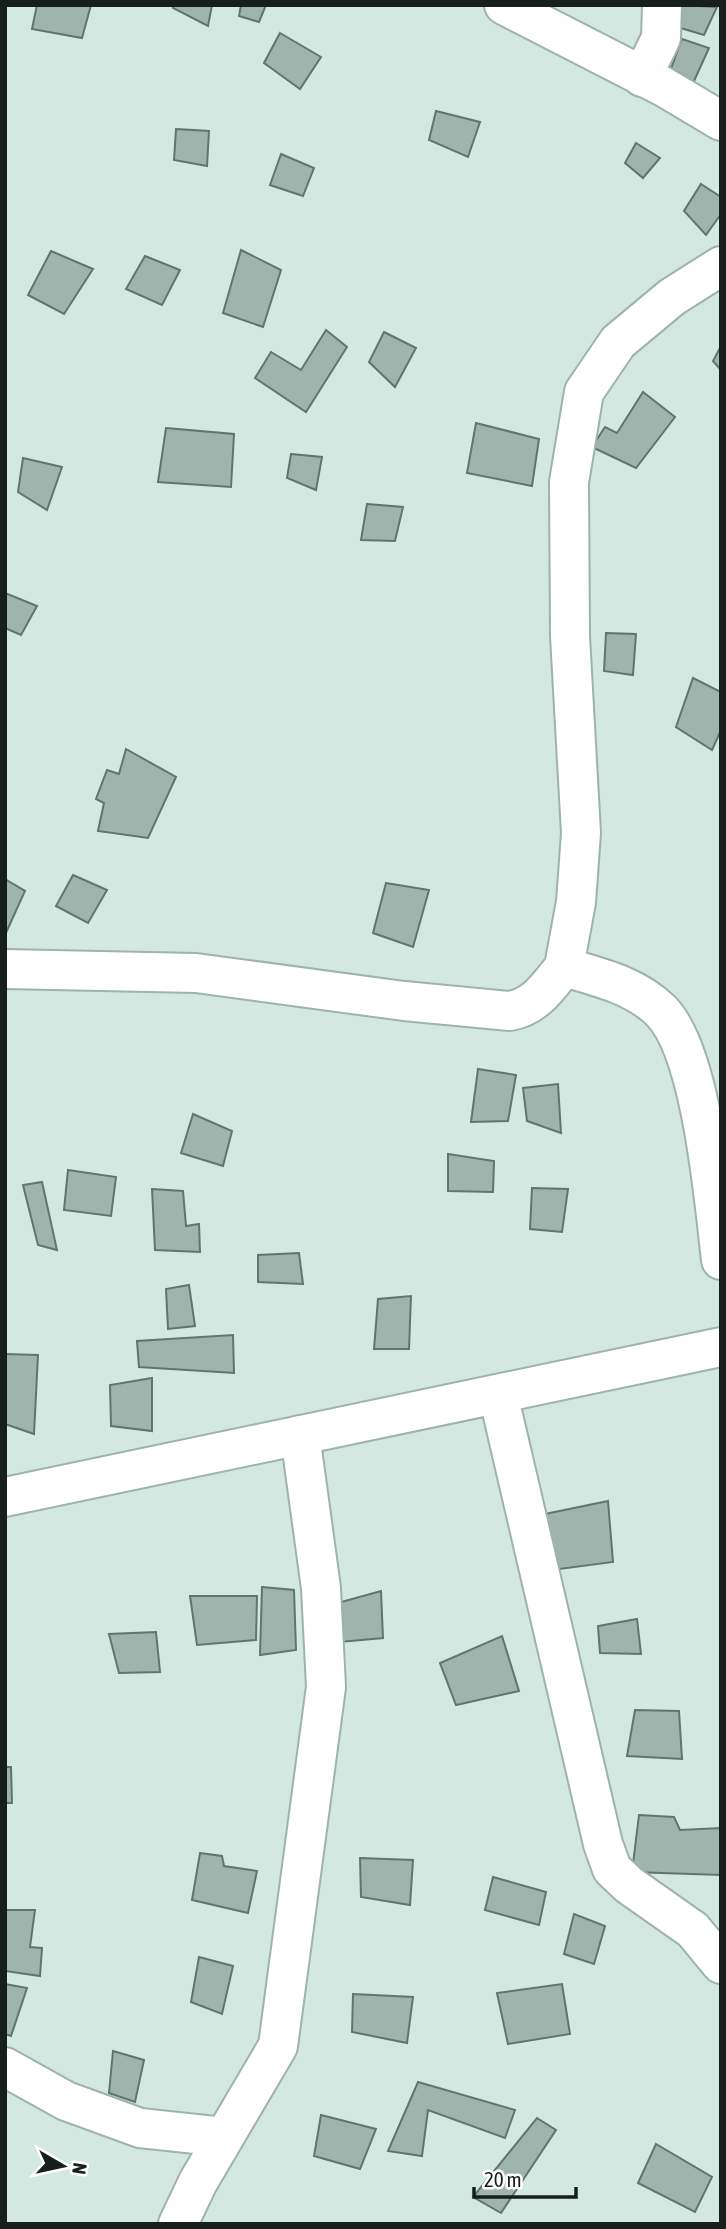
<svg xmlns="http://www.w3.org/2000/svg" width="726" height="2229" viewBox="0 0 726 2229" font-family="'Asap Condensed',sans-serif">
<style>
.building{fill:#9eb4ad;stroke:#61756f;stroke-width:2}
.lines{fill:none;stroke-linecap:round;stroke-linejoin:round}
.minor-casing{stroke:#9db3ac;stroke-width:42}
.minor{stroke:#fff;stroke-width:38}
</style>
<rect width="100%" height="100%" fill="#d2e8e1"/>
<g class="building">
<path d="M37,5h54l-9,33 -50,-9z"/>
<path d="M173,5h39l-4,21 -35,-18z"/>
<path d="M241,5h25l-7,17 -20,-6z"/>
<path d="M681,5l36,2 -13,28 -30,-9z"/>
<path d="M280,33l41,24 -21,32 -36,-26z"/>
<path d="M682,39l27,9 -19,42 -21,-16z"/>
<path d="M436,111l44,11 -12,35 -39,-17z"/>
<path d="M176,129l33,2 -2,35 -33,-6z"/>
<path d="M636,143l24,15 -17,20 -18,-15z"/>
<path d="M281,154l33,14 -11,28 -33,-11z"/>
<path d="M701,184l20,13v17l-15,21 -22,-24z"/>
<path d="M241,250l40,20 -18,57 -40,-14z"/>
<path d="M51,251l42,18 -29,45 -36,-19z"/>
<path d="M145,256l35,14 -18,35 -36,-16z"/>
<path d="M326,330l21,17 -41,65 -51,-34 16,-26 30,18z"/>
<path d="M384,332l32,16 -21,39 -26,-25z"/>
<path d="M721,346v24l-8,-9z"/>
<path d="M643,392l32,25 -39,51 -44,-21 13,-20 12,6z"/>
<path d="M476,423l63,16 -7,47 -65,-13z"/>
<path d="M166,428l68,6 -3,53 -73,-5z"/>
<path d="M291,454l31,3 -6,33 -29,-12z"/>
<path d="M23,458l39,9 -15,43 -29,-18z"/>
<path d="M367,504l36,3 -8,34 -34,-1z"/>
<path d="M5,593l32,13 -16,29 -16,-7z"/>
<path d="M606,633l30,1 -3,41 -29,-4z"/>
<path d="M693,678l28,14v38l-9,20 -36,-23z"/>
<path d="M126,749l50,28 -28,61 -50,-7 6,-28 -8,-4 11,-29 12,4z"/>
<path d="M73,875l34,15 -19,33 -32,-17z"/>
<path d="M5,879l20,12 -20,44z"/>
<path d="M386,883l43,7 -16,57 -40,-14z"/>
<path d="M478,1069l38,6 -8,46 -37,1z"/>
<path d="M558,1084l3,49 -34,-12 -4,-33z"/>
<path d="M193,1114l39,17 -9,35 -42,-13z"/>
<path d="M448,1154l46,7 -1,31 -45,-1z"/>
<path d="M68,1170l48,7 -5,39 -47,-6z"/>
<path d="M42,1182l15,68 -19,-5 -15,-60z"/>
<path d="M532,1188l36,1 -6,43 -32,-3z"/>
<path d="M152,1189l31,2 3,35 13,-2 1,28 -45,-2z"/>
<path d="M299,1253l4,31 -45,-2v-27z"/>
<path d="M189,1285l6,41 -27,3 -2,-40z"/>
<path d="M411,1296l-2,53h-35l4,-50z"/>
<path d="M233,1335l1,38 -95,-6 -2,-26z"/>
<path d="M5,1354l33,1 -4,79 -29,-10z"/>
<path d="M152,1378v53l-41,-5 -1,-41z"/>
<path d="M608,1501l5,61 -61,8 -12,-55z"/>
<path d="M262,1587l32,3 2,60 -36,5z"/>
<path d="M381,1591l2,47 -43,4 -6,-38z"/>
<path d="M190,1596h67l-1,44 -59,5z"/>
<path d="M637,1619l4,35 -41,-1 -2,-27z"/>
<path d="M156,1632l4,40 -41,1 -10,-39z"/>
<path d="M502,1636l17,55 -63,14 -16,-42z"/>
<path d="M635,1710l44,1 3,48 -55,-3z"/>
<path d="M5,1767h6l1,36h-7z"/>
<path d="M639,1815l35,2 6,13 41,-2v47l-89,-3z"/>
<path d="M200,1853l22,3 2,10 33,5 -9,42 -56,-13z"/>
<path d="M360,1858l53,2 -3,45 -49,-8z"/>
<path d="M493,1877l53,15 -7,33 -54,-15z"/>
<path d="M5,1910h30l-5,37 12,1 -2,28 -35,-5z"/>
<path d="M574,1914l31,12 -11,38 -30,-10z"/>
<path d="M199,1957l34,9 -11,48 -31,-12z"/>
<path d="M5,1984l22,4 -16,48 -6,-2z"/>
<path d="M562,1984l8,50 -62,10 -11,-51z"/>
<path d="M353,1994l60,3 -6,46 -55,-11z"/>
<path d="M113,2051l31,9 -9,42 -26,-9z"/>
<path d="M418,2082l97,28 -10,28 -77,-28 -6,46 -34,-5z"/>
<path d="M321,2115l55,14 -16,40 -46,-13z"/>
<path d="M537,2118l19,12 -55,83 -28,-16z"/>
<path d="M656,2144l56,33 -17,35 -57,-29z"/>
</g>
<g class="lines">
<defs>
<g id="minor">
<path d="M504,5l160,82 57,34"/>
<path d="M642,77l19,-39 1,-33"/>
<path d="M721,266l-49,31 -54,45 -34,50 -15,90 1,154 11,197 -5,69 -12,65c34,10 71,18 97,44 41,41 53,190 60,249"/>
<path d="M5,969l191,4 208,28 106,10c26,-5 38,-24 54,-44"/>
<path d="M498,1394l105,450 9,25 17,16 64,45 28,34"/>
<path d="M5,1497l716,-150"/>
<path d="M5,2067l61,34 74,27 84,9"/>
<path d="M178,2224l20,-42 80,-136 48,-359 -5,-99 -21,-153"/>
</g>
</defs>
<use href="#minor" class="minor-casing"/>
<use href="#minor" class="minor"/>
</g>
<rect width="726" height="2229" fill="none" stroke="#171f1d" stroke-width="14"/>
<g transform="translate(63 2166) rotate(99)" stroke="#ffffff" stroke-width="5" paint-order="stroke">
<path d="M0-5L12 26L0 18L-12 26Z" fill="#171f1d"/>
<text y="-10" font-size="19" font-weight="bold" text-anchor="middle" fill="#171f1d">N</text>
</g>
<path d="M474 2187v10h102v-10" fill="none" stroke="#171f1d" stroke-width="3.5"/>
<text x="484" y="2187" font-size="21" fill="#171f1d" stroke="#ffffff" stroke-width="5" paint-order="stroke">20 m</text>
</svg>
